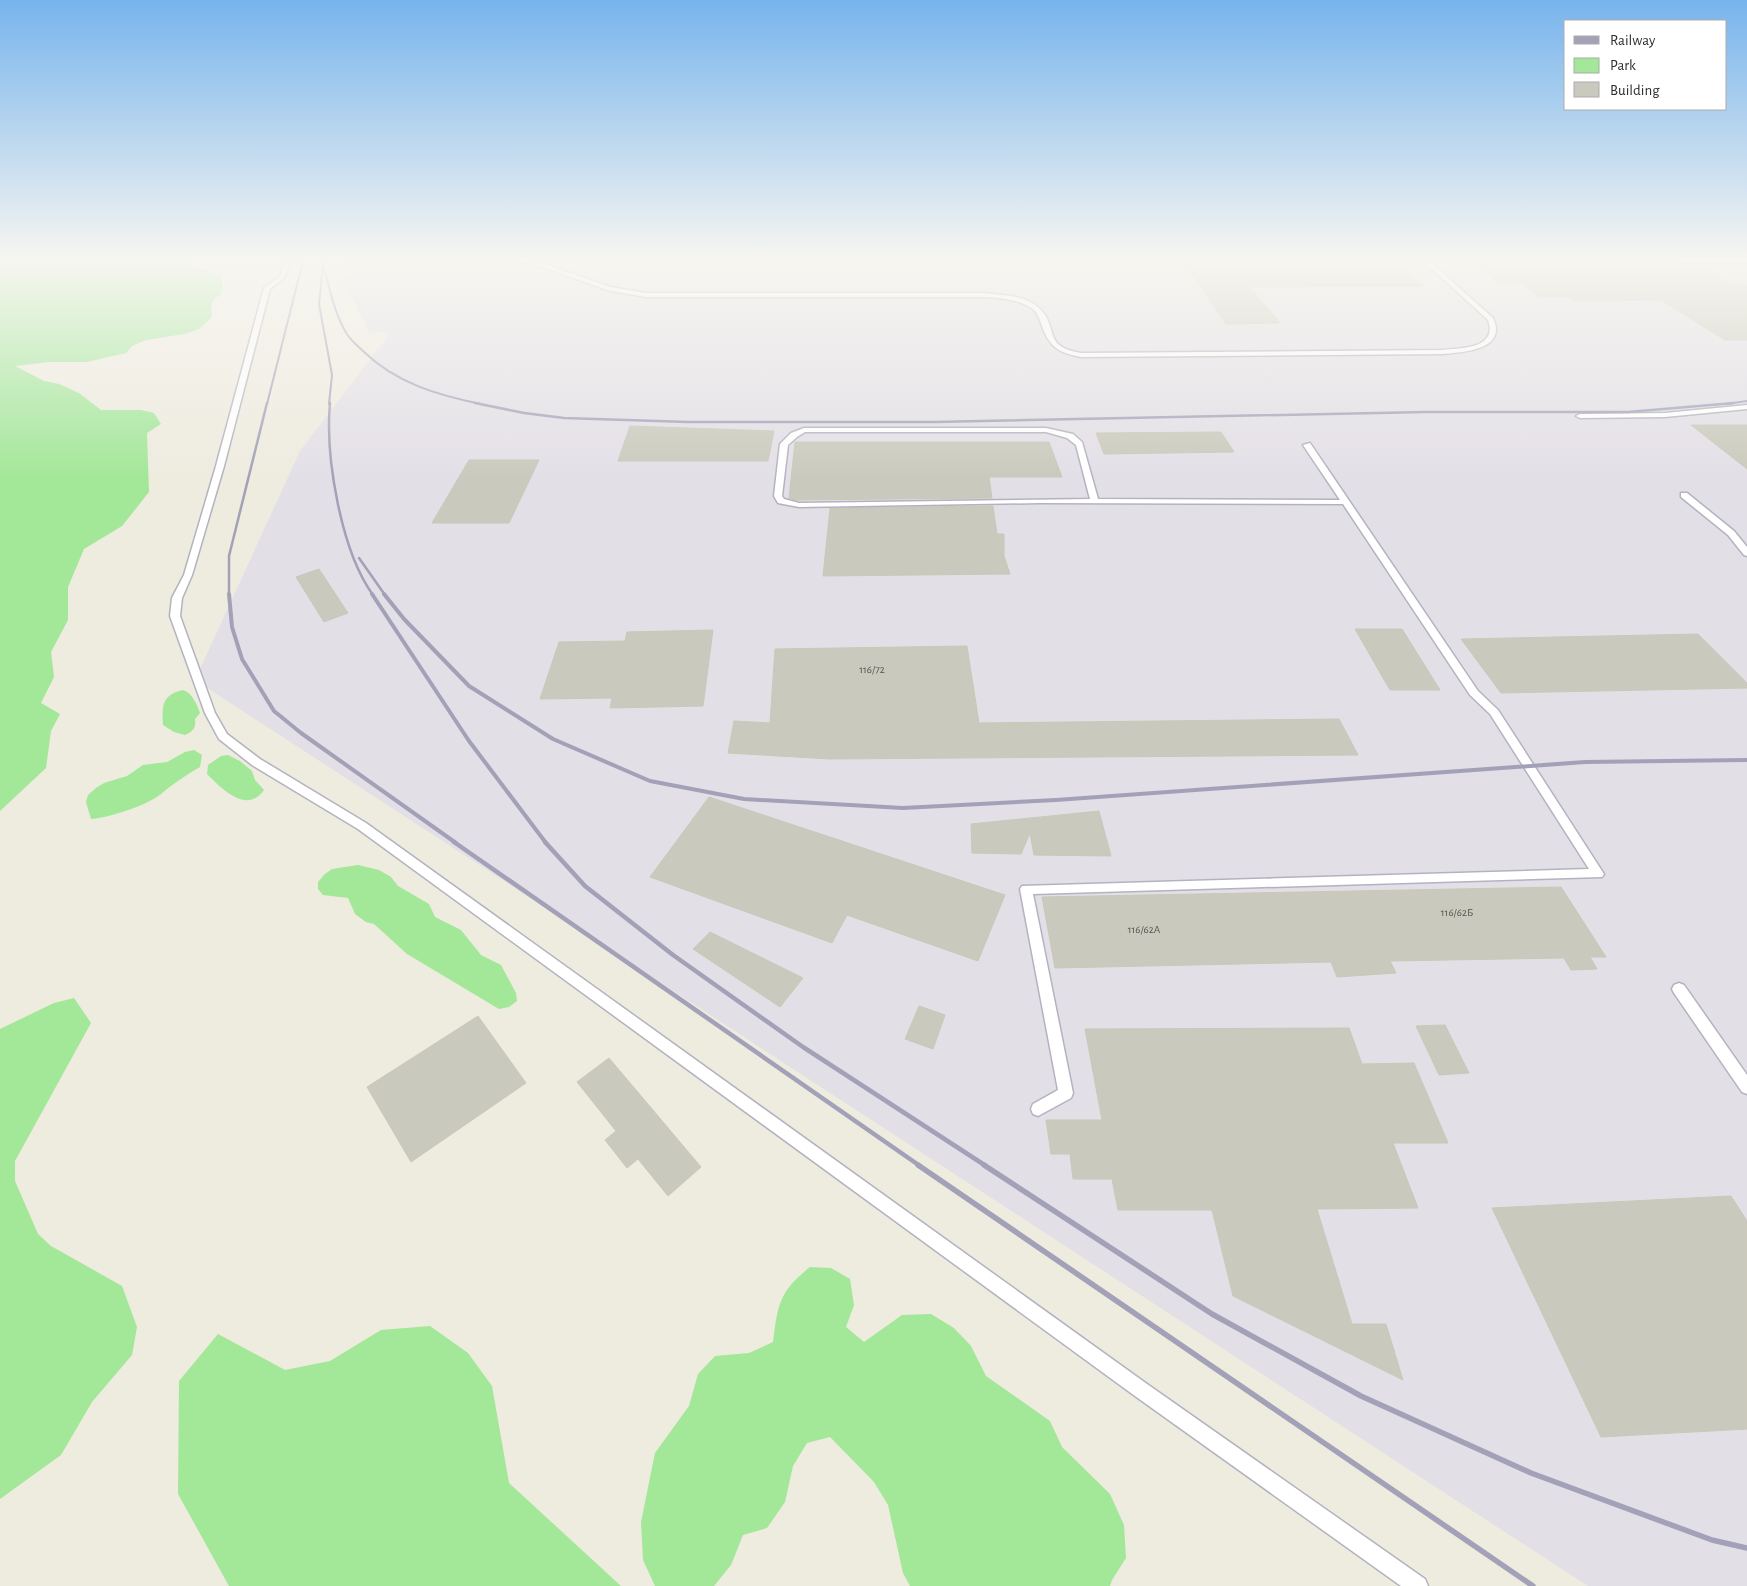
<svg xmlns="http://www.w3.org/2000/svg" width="1747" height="1586" viewBox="0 0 1747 1586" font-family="'Alegreya Sans',sans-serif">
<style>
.industrial{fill:#e3dfe7}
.green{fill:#a3e799}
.building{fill:#cac9bd;stroke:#cac8b8}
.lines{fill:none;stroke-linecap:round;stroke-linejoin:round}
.lane-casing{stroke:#b3b3c0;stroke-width:3}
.lane{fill:#fff;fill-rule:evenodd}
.rail-far4{stroke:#a2a1b7;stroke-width:2}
.rail-far3{stroke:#a2a1b7;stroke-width:2.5}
.rail-far2{stroke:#a2a1b7;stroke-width:4}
.rail-far1{stroke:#a2a1b7;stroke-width:4.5}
.rail{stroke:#a2a1b7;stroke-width:5.5}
.labels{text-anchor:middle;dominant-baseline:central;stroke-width:4;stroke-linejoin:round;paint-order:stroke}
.number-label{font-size:11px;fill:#545451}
</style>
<rect width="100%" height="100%" fill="#eeebdf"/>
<path class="industrial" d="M349,257h1398v1329h-159l-1393,-906 105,-229 88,-115 -6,-5 -12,2 -29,-56 9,-4z"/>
<g class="green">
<path d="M0,257h191v4l3,5 27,9c0,4 2,9 2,13 -1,13 -15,4 -11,29l-13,12 -15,5 -38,6 -14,6 -6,7 -39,9h-38l-34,4 29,15 15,3 20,9 22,17h40l13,3 7,11 -14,9 2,59 -27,34 -38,23 -16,38v33l-17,32 3,25 -13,26 19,11 -9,17 -5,37 -46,43z"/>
<path d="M183,690c9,3 14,14 17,23l-5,6c1,10 -2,12 -10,16l-11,-3 -11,-7c-1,-20 -1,-30 20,-35z"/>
<path d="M194,750l8,5 -2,12c-14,8 -26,16 -39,27 -13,11 -53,24 -70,25l-5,-17 2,-7 8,-7 8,-5 23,-7 16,-11 24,-3 18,-10z"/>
<path d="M228,755l12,6 12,10 3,9 9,10c-17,25 -43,-2 -57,-16l1,-9 13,-9z"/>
<path d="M358,865l21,5 12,7 7,9 31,18 6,13 26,13 20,25 20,10 15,28 1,8 -8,6 -10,2 -92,-55 -33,-30 -8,-2 -11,-8 -7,-16 -25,-3 -5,-6v-7l7,-8 7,-5z"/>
<path d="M74,998l17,25 -76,138v20l23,53 13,12 71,40 15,41 -5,28 -40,47 -31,53 -61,44v-470l54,-26z"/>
<path d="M810,1267l21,1 19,11 4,26 -8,22 18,15 38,-27 29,-1 23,14 17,18 15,30 64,45 12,26 48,47 14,31 2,33 -14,22 -2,6h-200l-7,-13 -15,-68 -14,-23 -44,-45 -23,6 -14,23 -8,36 -18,26 -24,7 -12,30 -17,21h-59l-12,-26 -2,-38 14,-69 34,-47 9,-32 17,-18 34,-3 24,-11c5,-38 6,-50 37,-75z"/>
<path d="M430,1326l38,27 24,33 17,97 112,103h-392l-51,-92 1,-113 39,-47 67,36 45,-9 51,-31z"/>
</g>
<g class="building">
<path d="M1180,257h212l31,29 -174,1 31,36 -54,1z"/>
<path d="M1469,257h28l18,12 186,-3 31,19h15v55h-22l-64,-40 -87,1 -5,-4h-30l-17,-14h-23z"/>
<path d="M1691,425h56v44z"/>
<path d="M630,426l144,5 -6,30h-150z"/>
<path d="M1221,432l13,20 -130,2 -8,-21z"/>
<path d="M795,442h254l13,35h-73l3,21 -197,2 -6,-2z"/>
<path d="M469,460h70l-30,63h-77z"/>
<path d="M993,506l4,28h7v22l6,18 -187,2 7,-68z"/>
<path d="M319,569l29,44 -24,9 -28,-45z"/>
<path d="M1355,629h47l38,61h-50z"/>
<path d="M713,630l-10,76 -93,2 2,-10 -72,1 19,-57 66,-1 2,-9z"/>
<path d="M1698,634l49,49v5l-246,5 -40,-54z"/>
<path d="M967,646l12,77 360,-4 19,36 -528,4 -102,-6 6,-32 36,2 5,-74z"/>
<path d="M709,797l296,98 -27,66 -131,-46 -15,28 -182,-66z"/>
<path d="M1099,811l12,45 -77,-1 -4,-22 -9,21 -49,-1 -1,-29z"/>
<path d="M1561,887l45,70h-16l7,12 -26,1 -7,-12 -174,3 6,12 -59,4 -6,-15 -276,6 -13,-71z"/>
<path d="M710,932l93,46 -23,29 -87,-58z"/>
<path d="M919,1006l26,9 -12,34 -28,-10z"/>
<path d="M478,1016l48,67 -115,79 -44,-75z"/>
<path d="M1445,1025l24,48 -30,2 -23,-49z"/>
<path d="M1349,1028l13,36 52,-1 34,80h-55l25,65 -101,1 35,115h34l17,56 -170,-84 -21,-86h-94l-6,-31h-39l-3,-25h-19l-5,-34h56l-17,-91z"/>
<path d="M609,1058l92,109 -33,29 -30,-37 -11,9 -22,-28 11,-9 -39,-49z"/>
<path d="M1731,1196l16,25v208l-146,8 -109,-229z"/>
</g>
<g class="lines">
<defs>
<g id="lane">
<path d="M287,257h6l-9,21 -14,11 -46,177 -32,109 -10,23 -2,18 35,97 12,21 33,25 106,64 781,561 278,195 3,7h-27l-266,-190 -777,-567 -106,-64 -33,-26 -14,-26 -35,-97 2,-18 12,-23 32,-109 48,-178 16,-12z"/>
<path d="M413,257h70l-3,2h-64z"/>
<path d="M491,257l45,4 74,26 36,6h337c18,2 42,2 56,15 21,20 2,38 42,45l361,-3c20,-2 56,-1 46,-30l-69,-63h6l68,61c15,32 -30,34 -51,36l-361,3c-20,-4 -30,-8 -38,-28 -2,-6 -4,-13 -8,-18 -13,-12 -35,-13 -52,-14h-337l-39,-7 -72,-26z"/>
<path d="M1670,257l77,1v4h-63z"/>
<path d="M1747,405v4l-82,8 -85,1 -4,-2 4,-2 85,-1z"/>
<path d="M804,428h242l27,6 9,8 16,57 242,1 -37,-55 7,-2 168,248 20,19 104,161 2,3 -2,3 -569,17 40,199 -2,5 -33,18 -5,-2 -2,-5 2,-5 25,-14 -38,-201 2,-3 567,-17 -99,-155 -20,-19 -127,-191 -303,-1 -241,4 -21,-4 -4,-7 6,-52 11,-11zM805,432h241l21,6 9,7 14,54 -291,4 -15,-4 -2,-3 6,-51 9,-8z"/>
<path d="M1681,493h6l47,38 13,16v9l-3,-1 -16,-20 -47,-38z"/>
<path d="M1679,983l5,2 63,90v19l-5,-2 -68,-99 -2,-4 2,-4z"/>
</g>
</defs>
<use href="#lane" class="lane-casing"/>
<use href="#lane" class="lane"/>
<g class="rail-far4">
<path d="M325,257l-2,8c7,23 11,49 24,69 4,7 11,12 16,17 33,32 74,44 118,53"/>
<path d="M323,265l-4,39 13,71 -3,29"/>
<path d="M267,404l37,-147"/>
<path d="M1726,404l21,-3"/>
</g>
<g class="rail-far3">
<path d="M330,403c-5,54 11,148 43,192"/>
<path d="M475,403l49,10 40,5 124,4h247l490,-10h203l106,-9"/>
<path d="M359,558l26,37"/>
<path d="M229,595v-39l38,-153"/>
</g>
<g class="rail-far2">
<path d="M229,594l3,33 10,32 32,52 27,22 155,110"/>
<path d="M372,594l97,147 77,102"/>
<path d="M384,594l20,25 65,67 84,53 97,42 94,18 159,9 153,-8 529,-38 162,-2"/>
</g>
<g class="rail-far1">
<path d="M454,842l466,324"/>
<path d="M545,842l40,44 88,69 130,92 183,119"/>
</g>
<g class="rail">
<path d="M918,1165l615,421"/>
<path d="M984,1165l228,149 149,82 170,77 181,67 35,8"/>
</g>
</g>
<linearGradient id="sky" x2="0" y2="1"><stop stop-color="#77b4ed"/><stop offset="0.54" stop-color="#f7f6f1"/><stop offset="1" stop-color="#f7f6f1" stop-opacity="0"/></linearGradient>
<rect width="1747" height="479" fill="url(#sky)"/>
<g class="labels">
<g class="number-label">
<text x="872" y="669">116/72</text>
<text x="1457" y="912">116/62Б</text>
<text x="1144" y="929">116/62А</text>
</g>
</g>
<rect x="1564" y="20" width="162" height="90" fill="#ffffff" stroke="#ababab"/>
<rect x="1574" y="36" width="25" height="8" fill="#a2a1b7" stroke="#ababab"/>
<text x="1610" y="45" font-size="15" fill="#2d2d2d">Railway</text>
<rect x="1574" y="58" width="25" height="15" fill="#a3e799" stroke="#ababab"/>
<text x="1610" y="70" font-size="15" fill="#2d2d2d">Park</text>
<rect x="1574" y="82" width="25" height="15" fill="#cac9bd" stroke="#ababab"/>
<text x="1610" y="95" font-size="15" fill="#2d2d2d">Building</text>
</svg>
